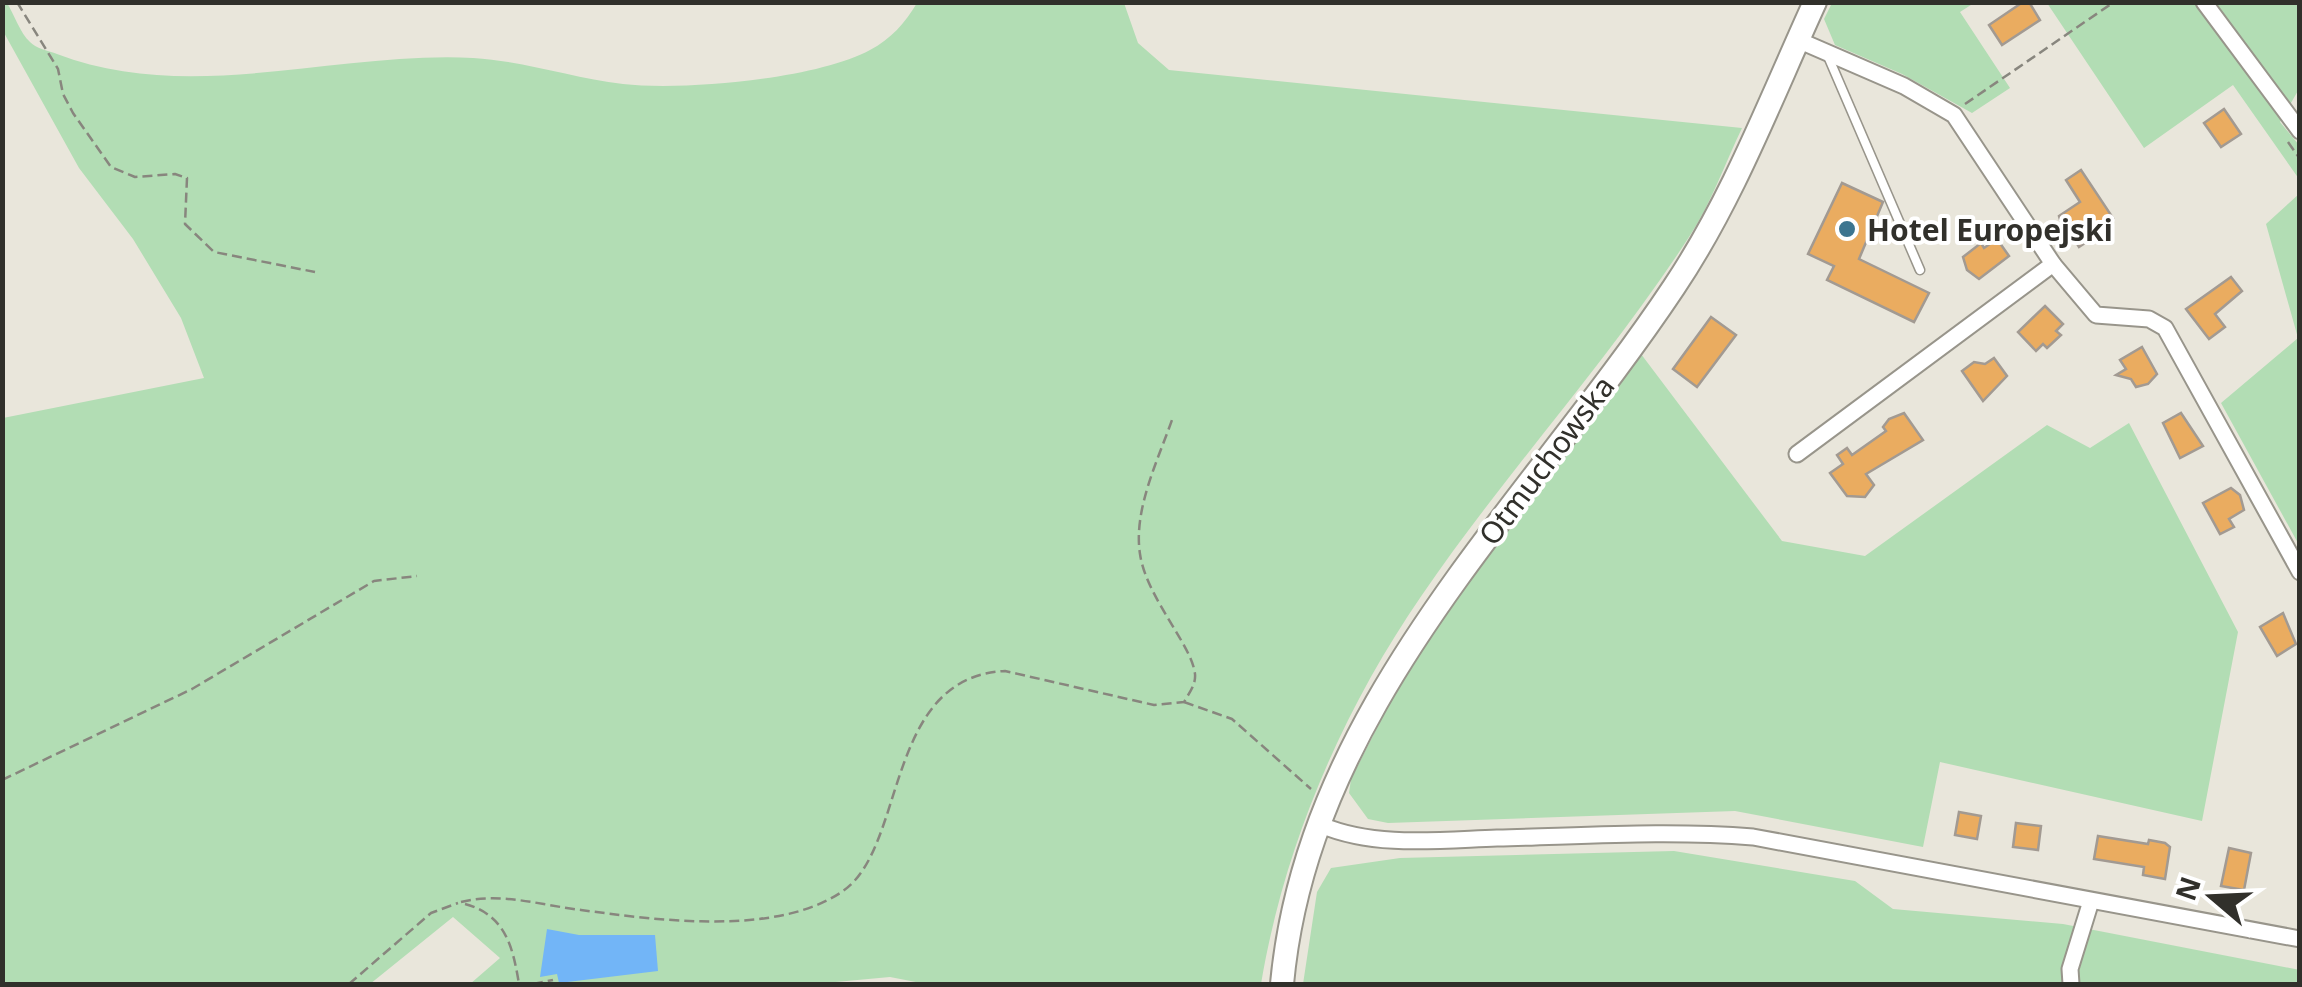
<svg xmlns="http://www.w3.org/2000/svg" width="2302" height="987" viewBox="0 0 2302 987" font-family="'Noto Sans',sans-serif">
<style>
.green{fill:#b2ddb4}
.water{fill:#72b5f7}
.building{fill:#eaac60;stroke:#a29a92;stroke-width:2.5}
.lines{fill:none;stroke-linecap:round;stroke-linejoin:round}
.lane-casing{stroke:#98958b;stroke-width:11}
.street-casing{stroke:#98958b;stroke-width:19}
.secondary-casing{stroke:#98958b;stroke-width:26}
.path{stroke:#88867e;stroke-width:2.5;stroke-dasharray:10 5;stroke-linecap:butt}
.lane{stroke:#fff;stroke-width:8}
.street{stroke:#fff;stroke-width:15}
.secondary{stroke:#fff;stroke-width:22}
.poi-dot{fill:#3d758f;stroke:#fff;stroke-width:4}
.labels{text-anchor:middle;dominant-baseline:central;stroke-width:8;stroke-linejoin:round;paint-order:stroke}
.poi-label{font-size:30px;font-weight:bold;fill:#31302b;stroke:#fff;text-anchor:start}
.street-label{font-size:30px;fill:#31302b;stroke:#fff}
</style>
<rect width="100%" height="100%" fill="#e9e6db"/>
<g class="green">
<path d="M2,3h5c7,11 13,30 23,39 5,6 19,9 27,12 132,51 280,-3 416,4 51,3 99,20 150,26 60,7 194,-5 247,-34 21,-11 35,-27 47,-47h207l14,40 31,27 573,58c-17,35 -31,76 -53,109 -81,125 -183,235 -267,358 -80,116 -138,251 -161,389h-335l-36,-7 -76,7h-344l30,-26 -47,-41 -83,67h-367v-566l201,-40 -23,-60 -48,-79 -54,-71 -76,-137z"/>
<path d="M1832,3h142l-14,9 50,76 -38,25 -70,-39 -67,-29 -11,-26z"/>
<path d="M2047,3h252v86l-19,33 19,23v34l-66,-94 -89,63z"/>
<path d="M2299,194v351l-78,-142 77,-65 -32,-114z"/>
<path d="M1641,354l141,187 83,15 182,-131 43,23 39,-25 109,209 -36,189 -262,-59 -17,85 -188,-36 -347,12 -20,-4 -19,-26 2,-14 64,-126z"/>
<path d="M1674,851l181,30 38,28 170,15 237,46 -1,14h-996l14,-92 14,-24 69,-10z"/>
</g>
<path class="water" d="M547,929l32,6h76l3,36 -99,12 -2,-9 -17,3z"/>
<g class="building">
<path d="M2023,2h6l11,18 -38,25 -13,-20z"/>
<path d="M2224,109l17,25 -20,13 -17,-24z"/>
<path d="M2081,170l32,48 -23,14 4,5 -15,10 -9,-15 -7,-2 -4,-14 21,-14 -14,-22z"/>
<path d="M1842,183l41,19 -24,57 70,34 -15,29 -87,-42 7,-14 -26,-12z"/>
<path d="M1997,239l12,17 -30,23 -12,-9 -4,-13 18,-14 3,5z"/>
<path d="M2231,277l11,14 -27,23 10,13 -16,12 -23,-30z"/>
<path d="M2045,306l18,18 -7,7 5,4 -14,13 -4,-4 -7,7 -18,-19z"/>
<path d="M1711,317l25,18 -39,52 -24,-18z"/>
<path d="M2142,347l15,27 -9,10 -12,3 -5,-8 -15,-4 10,-6 -6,-9z"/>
<path d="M1994,358l13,18 -24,25 -21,-30 12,-9 11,2z"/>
<path d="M1904,413l19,27 -57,34 8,11 -9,12 -18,-1 -17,-23 13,-9 -6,-9 10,-7 5,7 34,-24 -3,-4 6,-8z"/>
<path d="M2181,413l22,33 -23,12 -17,-35z"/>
<path d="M2231,488l9,7 4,15 -15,9 5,8 -14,7 -17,-31z"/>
<path d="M2283,613l13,31 -19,12 -17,-29z"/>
<path d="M1959,812l22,4 -4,23 -22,-4z"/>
<path d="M2016,823l25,3 -3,24 -25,-3z"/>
<path d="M2098,836l50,8 1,-4 16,3 5,4 -5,32 -22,-4 1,-8 -50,-8z"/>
<path d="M2229,848l22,5 -7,37 -23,-4z"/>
</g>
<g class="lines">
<defs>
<path id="lane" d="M1827,54l93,216"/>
<g id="street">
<path d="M2204,2l96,129"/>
<path d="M1798,40l106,46 50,29 99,149"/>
<path d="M1797,454l256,-190 43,51 53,4 16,9 135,244"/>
<path d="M1321,825c54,23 119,15 176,13 86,-2 171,-8 256,-1l547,102"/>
<path d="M2071,984l-1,-15 21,-68"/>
</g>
<path id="secondary" d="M1282,984c26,-280 245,-476 392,-697 59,-88 97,-189 141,-285"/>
</defs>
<use href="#lane" class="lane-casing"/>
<use href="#street" class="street-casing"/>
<use href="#secondary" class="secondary-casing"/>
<g class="path">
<path d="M17,2l41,67 5,25 10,19 38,54 24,10 40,-3 12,4 -2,46 29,28 101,20"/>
<path d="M1965,104l149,-102"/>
<path d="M2288,142l12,17"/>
<path d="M1184,702l48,17 79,70"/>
<path d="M2,780l190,-91 182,-108 43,-5"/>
<path d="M461,902c40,-10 79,3 120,8 75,10 196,27 262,-19 64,-44 41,-214 162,-220l149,34 30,-3c5,-9 12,-17 11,-28 -3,-29 -49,-77 -55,-120 -7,-45 19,-96 33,-137"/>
<path d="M465,904c41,11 48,44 54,80"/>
<path d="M349,984l82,-71 27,-10"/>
<path d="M533,984l20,-4"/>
</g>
<use href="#lane" class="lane"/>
<use href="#street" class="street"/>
<use href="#secondary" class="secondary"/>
</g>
<circle class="poi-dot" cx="1847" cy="229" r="10"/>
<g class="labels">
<g class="poi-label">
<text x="1867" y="229">Hotel Europejski</text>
</g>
<g class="street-label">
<text transform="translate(1546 460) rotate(-53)">Otmuchowska</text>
</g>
</g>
<rect width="2302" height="987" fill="none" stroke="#31302b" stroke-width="10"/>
<g transform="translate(2212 897) rotate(289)" stroke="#ffffff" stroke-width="8" paint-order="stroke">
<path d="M0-8L18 38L0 25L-18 38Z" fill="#31302b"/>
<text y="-15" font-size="28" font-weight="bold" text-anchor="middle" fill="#31302b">N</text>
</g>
</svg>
